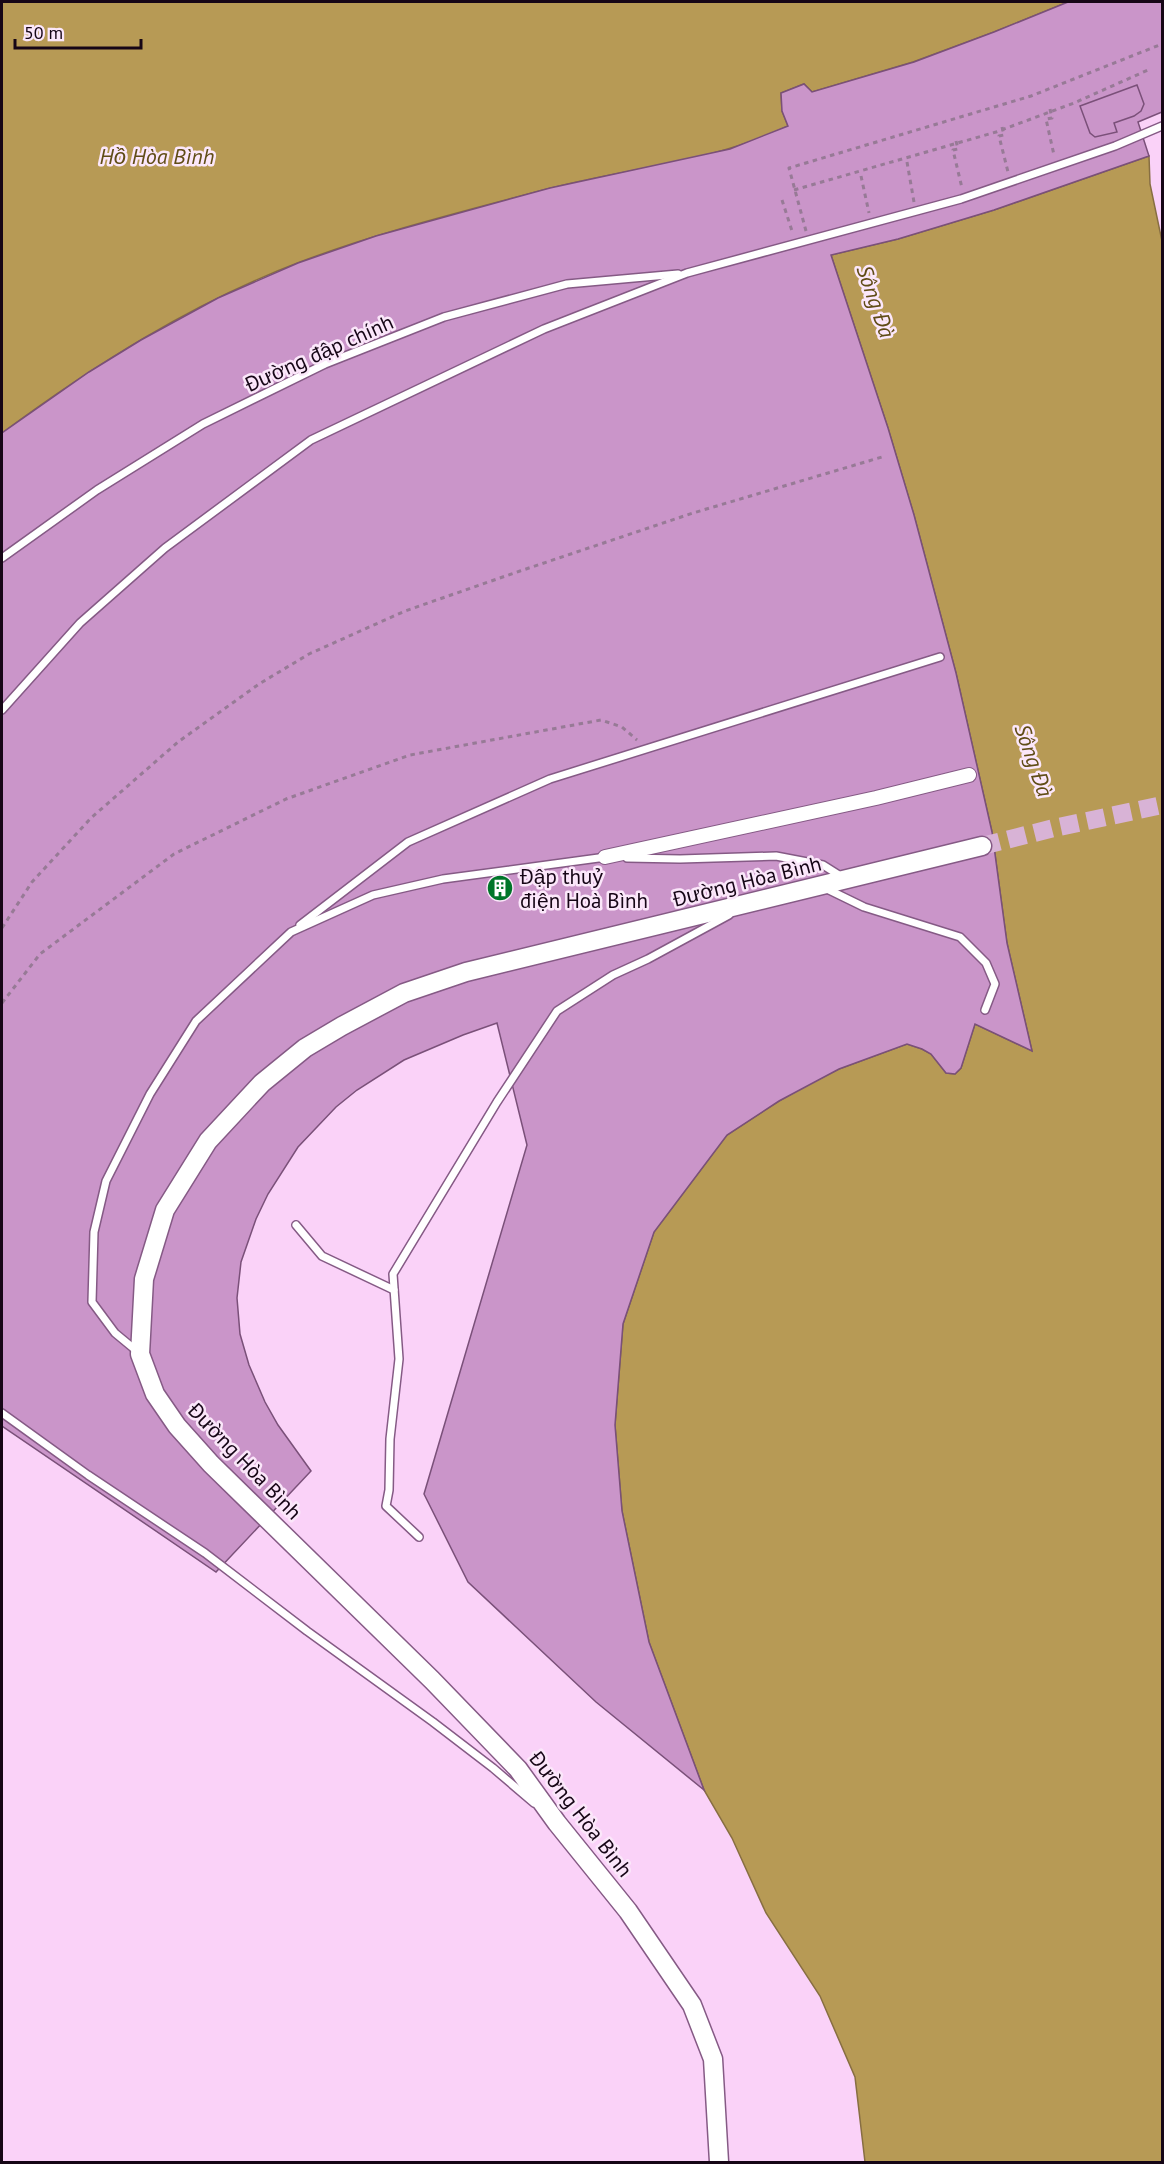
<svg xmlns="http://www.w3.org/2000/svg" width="1164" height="2164" viewBox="0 0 1164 2164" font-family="'PT Sans',sans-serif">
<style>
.water{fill:#b79a55;stroke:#876e42;stroke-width:1.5}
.building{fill:#ca95c9;stroke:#7a5079;stroke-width:1.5}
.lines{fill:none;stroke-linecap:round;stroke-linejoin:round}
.secondary-tunnel{stroke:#d8b3d6;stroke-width:18;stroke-dasharray:18 9;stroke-linecap:butt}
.lane-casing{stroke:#855a85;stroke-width:10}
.street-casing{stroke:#855a85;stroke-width:16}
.secondary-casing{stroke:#855a85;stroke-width:21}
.path{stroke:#977a96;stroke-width:3;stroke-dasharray:4.5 4.5;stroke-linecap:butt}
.lane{stroke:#fff;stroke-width:7}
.street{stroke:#fff;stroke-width:14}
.secondary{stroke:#fff;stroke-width:18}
.path-bridge{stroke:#977a96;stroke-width:3;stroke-dasharray:4.5 4.5;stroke-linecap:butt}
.labels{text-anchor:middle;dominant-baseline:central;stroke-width:5;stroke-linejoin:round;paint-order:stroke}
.street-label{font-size:21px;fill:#160616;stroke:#fbe7fa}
.poi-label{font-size:21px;fill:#160616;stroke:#fbe7fa;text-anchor:start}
.water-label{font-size:22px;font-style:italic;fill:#604c16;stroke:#fbe7fa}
</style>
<rect width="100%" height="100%" fill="#fad2f8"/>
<g class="water">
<path d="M2,2h1066l-74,30 -81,30 -101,30 -8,-8 -23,9 1,18 6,15c-76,37 -164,42 -245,64 -82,22 -164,42 -243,72 -108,41 -206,103 -298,171z"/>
<path d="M1149,156l1,28 12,57v1921h-297l-10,-85 -35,-81 -54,-83 -34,-75 -28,-48 -55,-148 -27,-131 -7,-86 8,-101 31,-92 73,-97 52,-34 28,-16 32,-16 68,-25 15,5 9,5 15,19 9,1 6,-6 14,-44 57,27 -25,-108 -15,-111 -36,-159 -42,-158 -26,-87 -57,-173 67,-16 96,-29z"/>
</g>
<g class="building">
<path d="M1068,2h94v110l-24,10 11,34 -155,54 -96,29 -67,16 57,173 26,87 42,158 36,159 15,111 25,108 -57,-27 -14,44 -6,6 -9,-1 -15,-19 -9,-5 -15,-5 -68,25 -60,32 -52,34 -73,97 -31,92 -8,101 7,86 27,131 55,148 -108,-88 -128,-120 -44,-88 103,-349 -30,-122 -34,12 -59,25 -47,30 -21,17 -38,40 -30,47 -12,25 -15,43 -4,36 3,36 9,31 16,37 13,23 33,46 -95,101 -214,-146v-993l87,-61 52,-32 77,-42 80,-35 78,-27 174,-48 180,-39 58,-23 -6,-15 -1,-18 23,-9 8,8 102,-30 80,-30z"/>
<path d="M1137,85l7,19 -3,7 -7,5 -20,7 3,9 -22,5 -5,-4 -10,-27z"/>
</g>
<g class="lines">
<path class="secondary-tunnel" d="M982,846l72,-18 108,-23"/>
<defs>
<g id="lane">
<path d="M2,558l95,-68 106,-66 122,-60 119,-47 123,-33 111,-10"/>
<path d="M2,710l78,-87 85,-75 146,-108 233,-111 143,-56 274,-74 154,-53 47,-20"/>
<path d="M627,858l53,1 96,-3 47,9 19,12"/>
<path d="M825,888l39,19 96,30 26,26 9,21 -10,26"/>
<path d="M300,925l108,-83 142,-63 390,-122"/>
<path d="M296,1225l26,31 72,34"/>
<path d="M138,1352l-23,-19 -23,-31 2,-70 12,-51 44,-87 46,-73 95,-89 82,-37 70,-16 163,-22"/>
<path d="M2,1413l86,62 117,78 102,78 126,91 60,46 41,35"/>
<path d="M419,1537l-33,-31 3,-16 1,-51 9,-80 -6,-85 104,-172 60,-91 56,-36 35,-16 81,-44"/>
</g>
<path id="street" d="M605,857l271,-59 93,-23"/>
<path id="secondary" d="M719,2162l-6,-103 -21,-54 -64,-94 -71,-88 -39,-54 -86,-89 -221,-216 -34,-38 -22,-32 -15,-40 4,-75 21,-69 43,-69 54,-58 43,-35 37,-22 62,-33 62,-21 516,-126"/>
</defs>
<use href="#lane" class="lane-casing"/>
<use href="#street" class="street-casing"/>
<use href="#secondary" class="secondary-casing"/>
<g class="path">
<path d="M1050,109l2,9 -6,1 8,36"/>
<path d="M1002,127l2,8 -5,1 9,36"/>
<path d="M956,141l2,8 -5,1 9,38"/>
<path d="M907,162l7,40"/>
<path d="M861,176l8,37"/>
<path d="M782,200l11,34"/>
<path d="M806,231l-17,-63 242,-72 131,-52"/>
<path d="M2,928l30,-46 59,-64 87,-76 81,-58 50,-30 96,-43 115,-40 173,-58 189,-56"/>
<path d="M2,1003l38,-49 134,-100 112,-55 124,-44 191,-35 21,7 15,13"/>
</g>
<use href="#lane" class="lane"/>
<use href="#street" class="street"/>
<use href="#secondary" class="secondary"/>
<path class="path-bridge" d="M794,190l202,-58 78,-29 74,-33"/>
</g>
<defs>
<symbol id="building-disc" viewBox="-11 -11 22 22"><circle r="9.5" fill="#007529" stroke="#fbe7fa"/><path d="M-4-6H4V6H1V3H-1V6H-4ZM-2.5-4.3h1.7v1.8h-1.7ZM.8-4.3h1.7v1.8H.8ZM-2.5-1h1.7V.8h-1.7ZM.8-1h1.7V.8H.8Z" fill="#fff"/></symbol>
</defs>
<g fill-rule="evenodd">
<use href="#building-disc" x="485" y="873" width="30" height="30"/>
</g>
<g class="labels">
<g class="street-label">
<text transform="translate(319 353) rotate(-24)">Đường đập chính</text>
<text transform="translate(747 881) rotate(-14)">Đường Hòa Bình</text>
<text transform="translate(245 1461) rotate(46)">Đường Hòa Bình</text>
<text transform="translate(581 1814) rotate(52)">Đường Hòa Bình</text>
</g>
<g class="poi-label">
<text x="520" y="876">Đập thuỷ<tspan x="520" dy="24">điện Hoà Bình</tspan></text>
</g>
<g class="water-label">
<text x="157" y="156">Hồ Hòa Bình</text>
<text transform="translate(876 301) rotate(71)">Sông Đà</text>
<text transform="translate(1034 760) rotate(71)">Sông Đà</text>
</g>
</g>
<rect width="1164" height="2164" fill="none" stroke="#160616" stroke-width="6"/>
<path d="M15 39v9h126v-9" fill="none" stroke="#160616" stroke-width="3"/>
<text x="24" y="39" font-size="18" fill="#160616" stroke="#fbe7fa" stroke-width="4.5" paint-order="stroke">50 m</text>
</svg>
